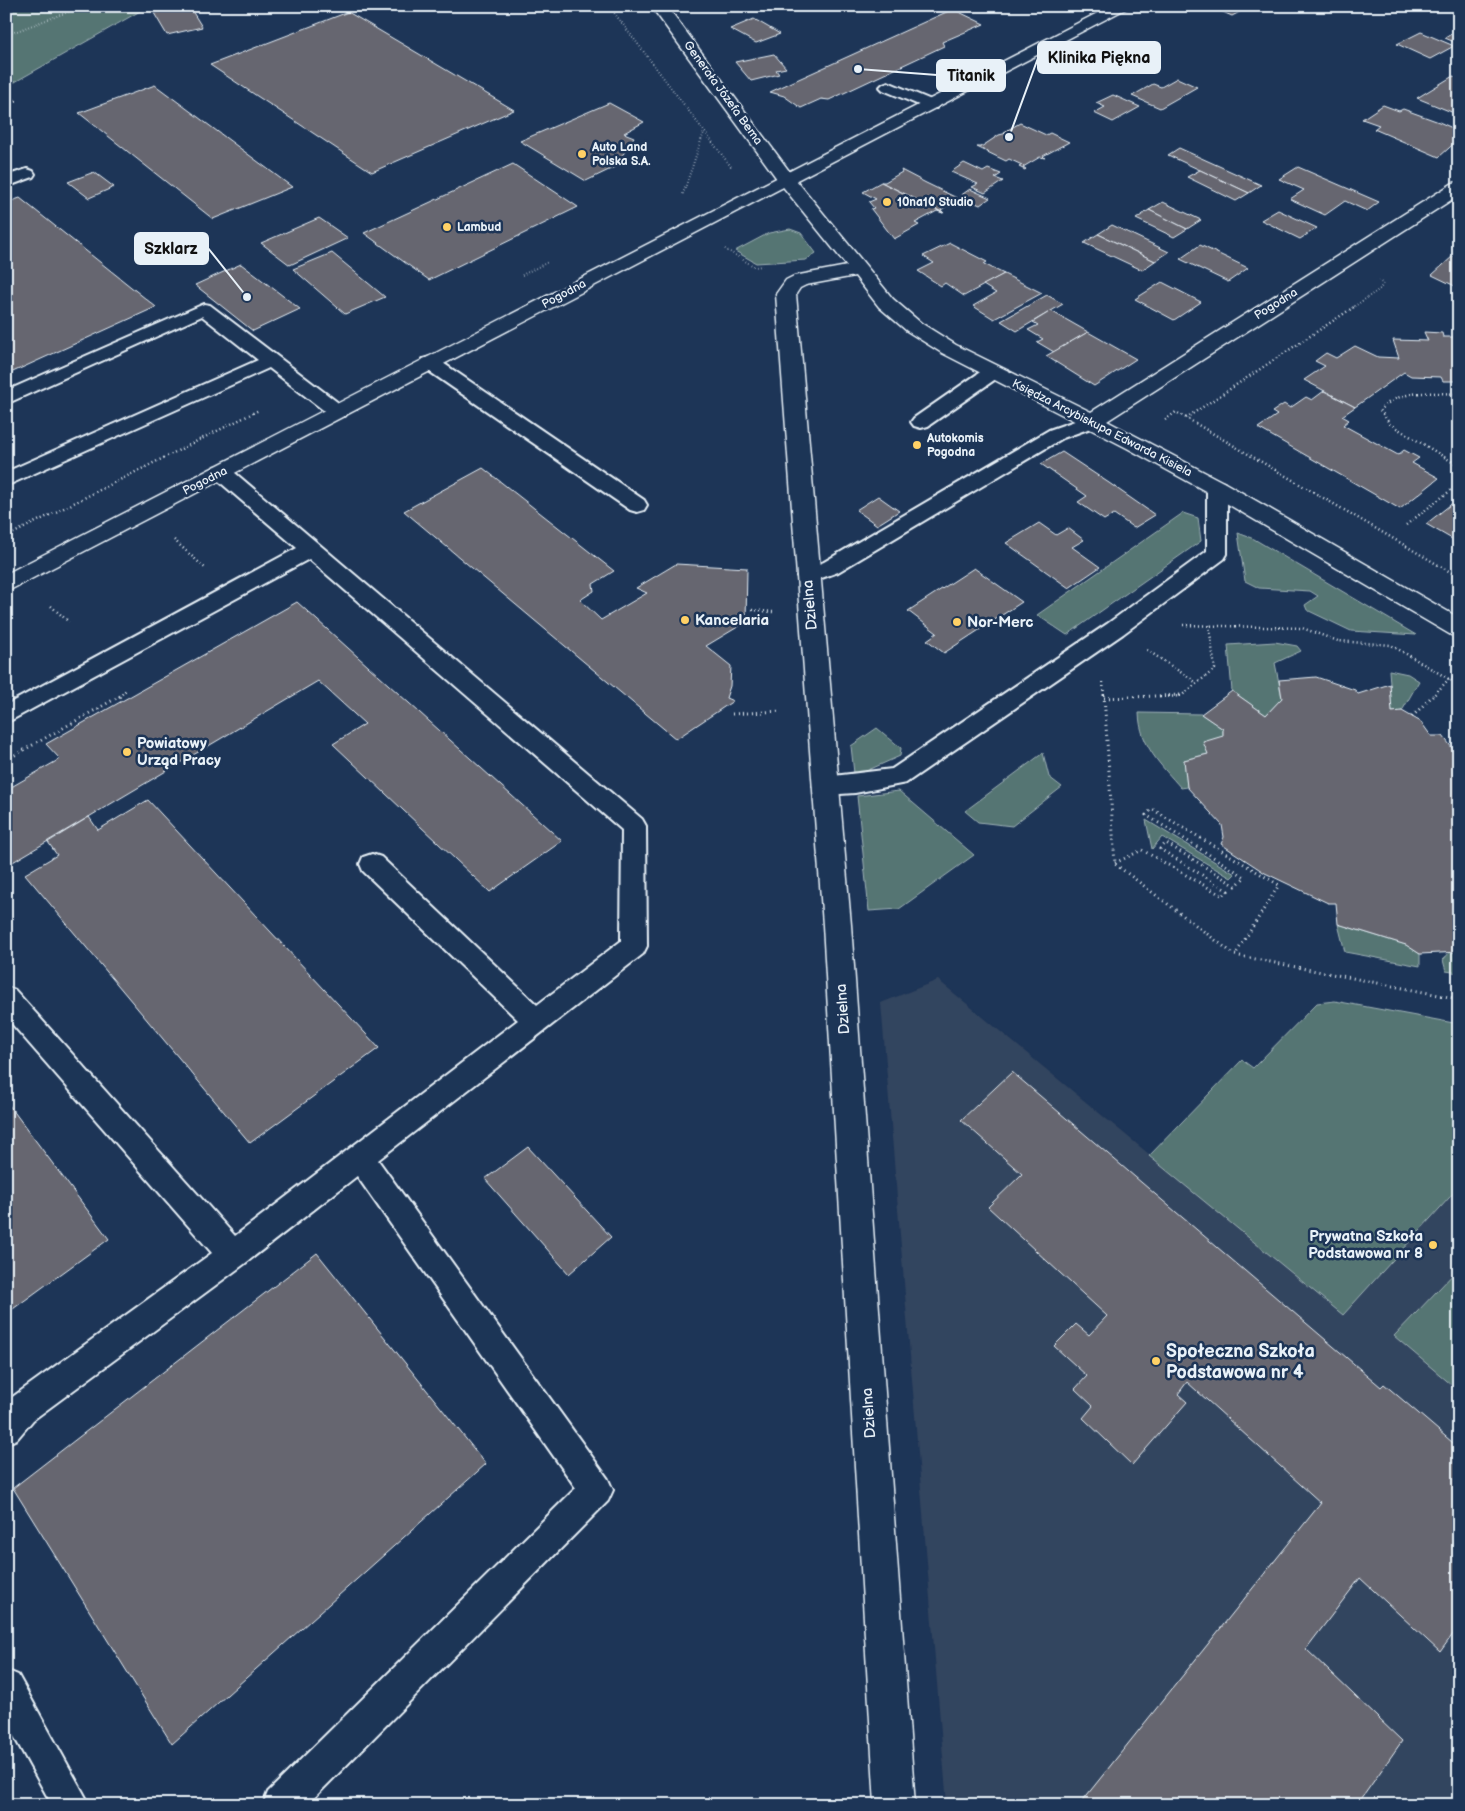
<svg xmlns="http://www.w3.org/2000/svg" width="1465" height="1811" viewBox="0 0 1465 1811" font-family="'Balsamiq Sans',sans-serif">
<style>
.built{fill:#33445e}
.green{fill:#557473;stroke:#9eb2b6}
.building{fill:#666670;stroke:#e8f1f8}
.lines{fill:none;stroke-linecap:round;stroke-linejoin:round}
.service-casing{stroke:#e8f1f8;stroke-width:4}
.minor-casing{stroke:#e8f1f8;stroke-width:3}
.tertiary-casing{stroke:#e8f1f8;stroke-width:3}
.path-far2{stroke:#e8f1f8;stroke-width:2;stroke-dasharray:0.5 2.5;stroke-linecap:butt}
.path-far1{stroke:#e8f1f8;stroke-width:2.5;stroke-dasharray:1 3;stroke-linecap:butt}
.path{stroke:#e8f1f8;stroke-width:3;stroke-dasharray:1 4;stroke-linecap:butt}
.service{fill:#1d3557;fill-rule:evenodd}
.minor{fill:#1d3557;fill-rule:evenodd}
.tertiary{fill:#1d3557;fill-rule:evenodd}
.poi-dot{fill:#ffd166;stroke:#1d3557;stroke-width:2}
.labels{text-anchor:middle;dominant-baseline:central;stroke-width:5;stroke-linejoin:round;paint-order:stroke}
.far-street-label{font-size:12px;fill:#e8f1f8;stroke:#1d3557}
.far-poi-label{font-size:12px;font-weight:bold;fill:#e8f1f8;stroke:#1d3557;text-anchor:start}
.street-label{font-size:15px;fill:#e8f1f8;stroke:#1d3557}
.poi-label{font-size:15px;font-weight:bold;fill:#e8f1f8;stroke:#1d3557;text-anchor:start}
.near-poi-label{font-size:18px;font-weight:bold;fill:#e8f1f8;stroke:#1d3557;text-anchor:start}
.leader{fill:none;stroke:#e8f1f8;stroke-width:2}
.callout-dot{fill:#e8f1f8;stroke:#1d3557;stroke-width:2}
.callout{fill:#e8f1f8;stroke:#e8f1f8;stroke-width:2}
.callout-label{font-size:16px;text-anchor:middle;font-weight:bold;fill:#111}
</style>
<rect width="100%" height="100%" fill="#1d3557"/>
<filter id="ink" filterUnits="userSpaceOnUse"><feTurbulence type="fractalNoise" baseFrequency=".02" numOctaves="2"/><feDisplacementMap in="SourceGraphic" scale="10" xChannelSelector="R" yChannelSelector="G"/><feConvolveMatrix kernelMatrix="1 2 1 2 8 2 1 2 1" color-interpolation-filters="sRGB"/></filter>
<g filter="url(#ink)">
<path class="built" d="M938,980l405,334 116,-127v618h-512l-66,-802z"/>
<g class="green">
<path d="M6,6h143l-143,81z"/>
<path d="M790,229l11,4 15,20 -10,7 -50,3 -21,-12 34,-18z"/>
<path d="M1183,513l15,5 3,23 -134,94 -30,-20z"/>
<path d="M1238,533l16,6 162,96 -65,-4 -44,-21 -2,-5 13,-9 -8,-5 -51,-3 -14,-7z"/>
<path d="M1275,642l22,4 4,5 -26,12 7,35 -16,17 -34,-24 -4,-46z"/>
<path d="M1389,670l19,4 11,7 -17,30 -10,1z"/>
<path d="M1139,713l62,1 22,15v7l-15,18 -24,6 3,27 -6,1c-20,-23 -41,-42 -42,-75z"/>
<path d="M877,728l24,20 -1,8 -36,16 -10,1 -3,-27z"/>
<path d="M1043,753l6,24 13,10 -50,39 -34,-4 -13,-11z"/>
<path d="M899,791l75,64 -75,54 -30,2 -12,-115z"/>
<path d="M1146,820l89,54 -4,4 -69,-41 -10,12z"/>
<path d="M1338,924l68,21 14,9v12l-75,-14z"/>
<path d="M1450,952h9v21l-13,-2 -3,-11z"/>
<path d="M1335,1001l124,23v163l-116,128 -194,-159 93,-96 11,8 64,-65z"/>
<path d="M1459,1268v123l-65,-55z"/>
</g>
<g class="building">
<path d="M189,6l13,21 -35,8 -13,-22z"/>
<path d="M1209,6h42l-19,10z"/>
<path d="M953,9l31,15 -42,18 2,4 -115,54 -8,-1 -20,9 -17,-12 -14,-4z"/>
<path d="M348,12l166,98 -142,62 -162,-107z"/>
<path d="M754,19l26,15 -24,9 -26,-14z"/>
<path d="M1459,29v15l-14,-6z"/>
<path d="M1421,32l33,14 -24,13 -33,-15z"/>
<path d="M774,54l12,14 -10,2 3,4 -28,7 -16,-19z"/>
<path d="M1453,76l6,2v37l-42,-17z"/>
<path d="M1177,78l20,9 -37,21 -28,-12 21,-12 8,3z"/>
<path d="M155,85l137,102 -79,32 -134,-106z"/>
<path d="M8,95l9,6 -11,4v-9z"/>
<path d="M1113,95l27,12 -27,15 -19,-9 11,-6 -9,-4z"/>
<path d="M609,103l35,19 -20,11 10,4 -19,30 -29,14 -66,-40z"/>
<path d="M1383,105l16,6 4,-2 36,13 20,9v8l-20,18 -65,-28 5,-4 -17,-6z"/>
<path d="M1020,123l26,12 4,-2 19,9 -26,14 2,2 -5,-1 -17,10 3,2 -1,1 -6,-3 3,-2 -13,-6 -3,2 -29,-14h4l18,-12 8,-2 -3,-1z"/>
<path d="M1179,148l82,37 -12,8 -81,-38z"/>
<path d="M964,163l19,9 5,-3 13,5 -6,4 8,3 -18,12 -13,-6 6,-3 -27,-12z"/>
<path d="M513,164l65,43 -149,73 -65,-47z"/>
<path d="M1298,167l81,35 -12,9 -22,-10 -20,14 -35,-16 14,-9 -25,-11z"/>
<path d="M901,170l25,13 35,17 -4,-1 -16,11 3,3 -63,-31h4l17,-10z"/>
<path d="M1200,170l49,23 -13,8 -49,-24z"/>
<path d="M94,172l20,15 -25,11 -21,-16z"/>
<path d="M881,182l62,31 -6,-2 -22,12 4,2 -25,14 -23,-30 3,-1 -5,-6 7,-3 -13,-7z"/>
<path d="M970,189l20,9 -10,7 -20,-9z"/>
<path d="M20,198l136,109 -150,68v-172z"/>
<path d="M1163,202l38,18 -14,9 -38,-19z"/>
<path d="M1149,210l38,19 -13,8 -38,-18z"/>
<path d="M1278,210l39,18 -17,11 -39,-19z"/>
<path d="M319,218l29,20 -58,27 -29,-22z"/>
<path d="M1112,225l57,27 -14,9 -57,-27z"/>
<path d="M1098,234l57,27 -13,9 -58,-27z"/>
<path d="M950,243l37,19 -3,2 20,10 -40,22 -19,-13 -4,3 -23,-15 16,-8 -11,-7z"/>
<path d="M1200,245l48,23 -20,14 -48,-23z"/>
<path d="M332,253l53,44 -40,17 -52,-45z"/>
<path d="M1453,256l6,3v29l-27,-13z"/>
<path d="M241,264l59,45 -47,22 -58,-46z"/>
<path d="M1004,274l38,19 -48,26 -21,-13 23,-13 -13,-8z"/>
<path d="M1162,282l39,20 -27,18 -39,-21z"/>
<path d="M1047,295l16,9 -46,27 -16,-10z"/>
<path d="M1051,311l37,21 -34,20 -17,-10 6,-3 -15,-9 10,-5 -5,-3z"/>
<path d="M1088,332l48,27 -42,27 -48,-30z"/>
<path d="M1424,332l18,1 1,4h16v44h-16l-2,-4 -30,-1 -7,-4 -49,35 -51,-27 21,-14 -10,-5 11,-8 10,5 19,-12 23,11 21,1 -6,-18 35,1z"/>
<path d="M1324,391l31,16 -13,9 7,4 -6,5 55,30 6,-5 15,8 -7,5 27,15 -39,31 -142,-81 19,-13 -5,-3 12,-8 6,4 16,-11 6,3z"/>
<path d="M1062,452l47,31 46,32 -21,13 -20,-14 -10,6 -26,-18 9,-6 -46,-32z"/>
<path d="M483,468l131,103 -21,13 1,7 -14,9 21,20 46,-27 -11,-5 40,-24 71,4 -1,54 -40,24 25,20 -1,20 -4,12 7,3 -57,38 -272,-228z"/>
<path d="M878,496l21,15 -22,14 -21,-15z"/>
<path d="M1459,498v45l-33,-19z"/>
<path d="M1039,523l17,12 12,-7 16,12 -12,7 28,20 -31,21 -63,-45z"/>
<path d="M974,568l48,34 -78,51 -17,-13 10,-7 -29,-22z"/>
<path d="M297,602l265,239 -72,51 -157,-148 32,-20 -47,-43 -312,185v-76l54,-31 -14,-15z"/>
<path d="M1316,677l39,13 3,4 32,-10 2,28 10,-1 19,11 10,14h12l16,21v195l-39,2 -14,-9 -68,-21 -2,-21h-8l-63,-30 -44,-29 3,-7 -2,-12 -35,-38 -3,-27 24,-6 -5,-12 20,-6v-7l-22,-15 31,-23 34,24 16,-17 -3,-18z"/>
<path d="M148,800l231,248 -129,95 -225,-269 32,-19 -9,-13 41,-25 9,13z"/>
<path d="M1012,1072l369,315 3,-3 75,64v178l-19,26 -80,-74 -54,71 96,92 -45,64h-278l242,-302 -134,-121 -9,12 9,8 -55,63 -49,-47 10,-12 -18,-17 12,-13 -33,-30 22,-22 13,11 18,-19 -119,-109 34,-33 -61,-54z"/>
<path d="M6,1101l103,138 -103,75z"/>
<path d="M528,1147l83,90 -42,37 -84,-95z"/>
<path d="M317,1253l169,211 -314,280 -159,-256z"/>
</g>
<g class="lines">
<defs>
<g id="service">
<path d="M888,82l48,20 3,3 -3,3h-10l-43,-18 -3,-3 3,-3z"/>
<path d="M27,169l6,2 2,3 -2,3 -27,10v-11z"/>
<path d="M204,304l6,1 135,103 3,4 -3,4h-14l-62,-48 -263,118v-14l252,-112 -56,-44 -196,88v-13z"/>
<path d="M430,357l7,2 207,141 3,5 -3,5 -7,2 -7,-2 -207,-143 -2,-4 2,-4z"/>
<path d="M993,366l7,2 2,4 -2,4 -72,50 -7,2 -7,-2 -3,-4 3,-4 72,-50z"/>
<path d="M1092,415l7,2 3,4 -3,4 -36,13 -225,134 -30,11 -7,-2 -4,-5 4,-5 23,-9 225,-132z"/>
<path d="M221,466l7,1 414,352 4,7 1,120 -4,8 -265,206 230,319 5,11 -5,11 -301,304h-44l5,-13 308,-304 -219,-312 -114,89 -210,155 -16,19 -11,5v-40l5,-6 201,-145 -206,-236v-30l9,3 220,246 283,-216 -155,-149 -3,-7 3,-7 9,-3 9,3 156,148 84,-64 1,-111 -313,-271 -303,164v-18l291,-157 -83,-71 -3,-5 3,-5z"/>
<path d="M1217,481l7,2 3,5v66l-3,5 -101,75 -217,149 -51,10 -30,2 -8,-3 -4,-6 4,-6 8,-3 67,-8 215,-145 100,-73v-63l3,-5z"/>
<path d="M6,1670l12,5 72,130h-38l-46,-83z"/>
</g>
<path id="minor" d="M651,6h16l125,169 101,124 28,24 35,22 135,67 362,-229 6,-1v13l-352,226 118,62 234,135v19l-8,-2 -242,-142 -82,-45 -185,-95 -35,-22 -28,-24 -24,-31 -49,9 -6,3 -4,6 55,631 64,880h-40l-52,-880 -47,-631 10,-14 8,-4 53,-10 -67,-83z"/>
<path id="tertiary" d="M1111,6h20l-1125,586v-18z"/>
</defs>
<use href="#service" class="service-casing"/>
<use href="#minor" class="minor-casing"/>
<use href="#tertiary" class="tertiary-casing"/>
<g class="path-far2">
<path d="M609,6l123,162"/>
<path d="M6,35l78,-29"/>
<path d="M683,194l21,-62"/>
<path d="M725,249l30,18 7,-1"/>
<path d="M522,275l26,-13"/>
<path d="M1352,308l28,-19 3,-5 -6,-5"/>
</g>
<g class="path-far1">
<path d="M1459,394c-28,-1 -58,-6 -79,16l10,14 69,42"/>
<path d="M1186,418l168,-111"/>
<path d="M1165,420l11,-8 283,165"/>
<path d="M1406,525l53,-41"/>
<path d="M6,537l253,-127"/>
<path d="M174,540l31,28"/>
<path d="M51,606l18,16"/>
<path d="M752,610l21,2"/>
<path d="M1183,625l119,3 36,13 53,4 68,40"/>
<path d="M1147,650l50,33"/>
<path d="M1103,682l1,15"/>
<path d="M119,697l7,-7"/>
<path d="M1160,697l21,-1 34,-27 -6,-44"/>
<path d="M1432,697l17,-18 10,-3"/>
</g>
<g class="path">
<path d="M1104,695l11,169 120,91 224,44"/>
<path d="M1104,698l78,-3"/>
<path d="M98,709l4,4"/>
<path d="M732,714l48,-3"/>
<path d="M1412,717l21,-22"/>
<path d="M6,760l116,-65"/>
<path d="M1115,863l27,-13 81,46 5,-5 -68,-42 6,-6 70,43 9,-9 -99,-62 6,-6 127,76 -44,70"/>
</g>
<use href="#service" class="service"/>
<use href="#minor" class="minor"/>
<use href="#tertiary" class="tertiary"/>
</g>
</g>
<g class="poi-dot">
<circle cx="582" cy="154" r="5"/>
<circle cx="887" cy="202" r="5"/>
<circle cx="447" cy="227" r="5"/>
<circle cx="917" cy="445" r="5"/>
<circle cx="685" cy="620" r="5"/>
<circle cx="957" cy="622" r="5"/>
<circle cx="127" cy="752" r="5"/>
<circle cx="1433" cy="1245" r="5"/>
<circle cx="1156" cy="1361" r="5"/>
</g>
<g class="labels">
<g class="far-street-label">
<text transform="translate(723 93) rotate(54)">Generała Józefa Bema</text>
<text transform="translate(564 294) rotate(-28)">Pogodna</text>
<text transform="translate(1276 304) rotate(-32)">Pogodna</text>
<text transform="translate(1102 428) rotate(27)">Księdza Arcybiskupa Edwarda Kisiela</text>
<text transform="translate(205 481) rotate(-27)">Pogodna</text>
</g>
<g class="far-poi-label">
<text x="592" y="147">Auto Land<tspan x="592" dy="14">Polska S.A.</tspan></text>
<text x="897" y="202">10na10 Studio</text>
<text x="457" y="227">Lambud</text>
<text x="927" y="438">Autokomis<tspan x="927" dy="14">Pogodna</tspan></text>
</g>
<g class="street-label">
<text transform="translate(810 605) rotate(-95)">Dzielna</text>
<text transform="translate(843 1009) rotate(-94)">Dzielna</text>
<text transform="translate(869 1413) rotate(-94)">Dzielna</text>
</g>
<g class="poi-label">
<text x="695" y="620">Kancelaria</text>
<text x="967" y="622">Nor-Merc</text>
<text x="137" y="743">Powiatowy<tspan x="137" dy="17">Urząd Pracy</tspan></text>
<text x="1423" y="1236" text-anchor="end">Prywatna Szkoła<tspan x="1423" dy="17">Podstawowa nr 8</tspan></text>
</g>
<g class="near-poi-label">
<text x="1166" y="1351">Społeczna Szkoła<tspan x="1166" dy="21">Podstawowa nr 4</tspan></text>
</g>
</g>
<path class="leader" d="M1009 137L1038 58M858 69L937 75M247 297L208 248"/>
<g class="callout-dot">
<circle cx="1009" cy="137" r="5"/>
<circle cx="858" cy="69" r="5"/>
<circle cx="247" cy="297" r="5"/>
</g>
<g class="callout">
<rect x="1038" y="42" width="122" height="31" rx="5"/>
<rect x="937" y="60" width="68" height="31" rx="5"/>
<rect x="135" y="233" width="73" height="31" rx="5"/>
</g>
<g class="callout-label">
<text x="1099" y="63">Klinika Piękna</text>
<text x="971" y="81">Titanik</text>
<text x="171" y="254">Szklarz</text>
</g>
<rect width="1465" height="1811" fill="none" stroke="#1d3557" stroke-width="25"/>
<rect x="12" y="12" width="1440" height="1786" fill="none" stroke="#e8f1f8" stroke-width="2" filter="url(#ink)"/>
</svg>
